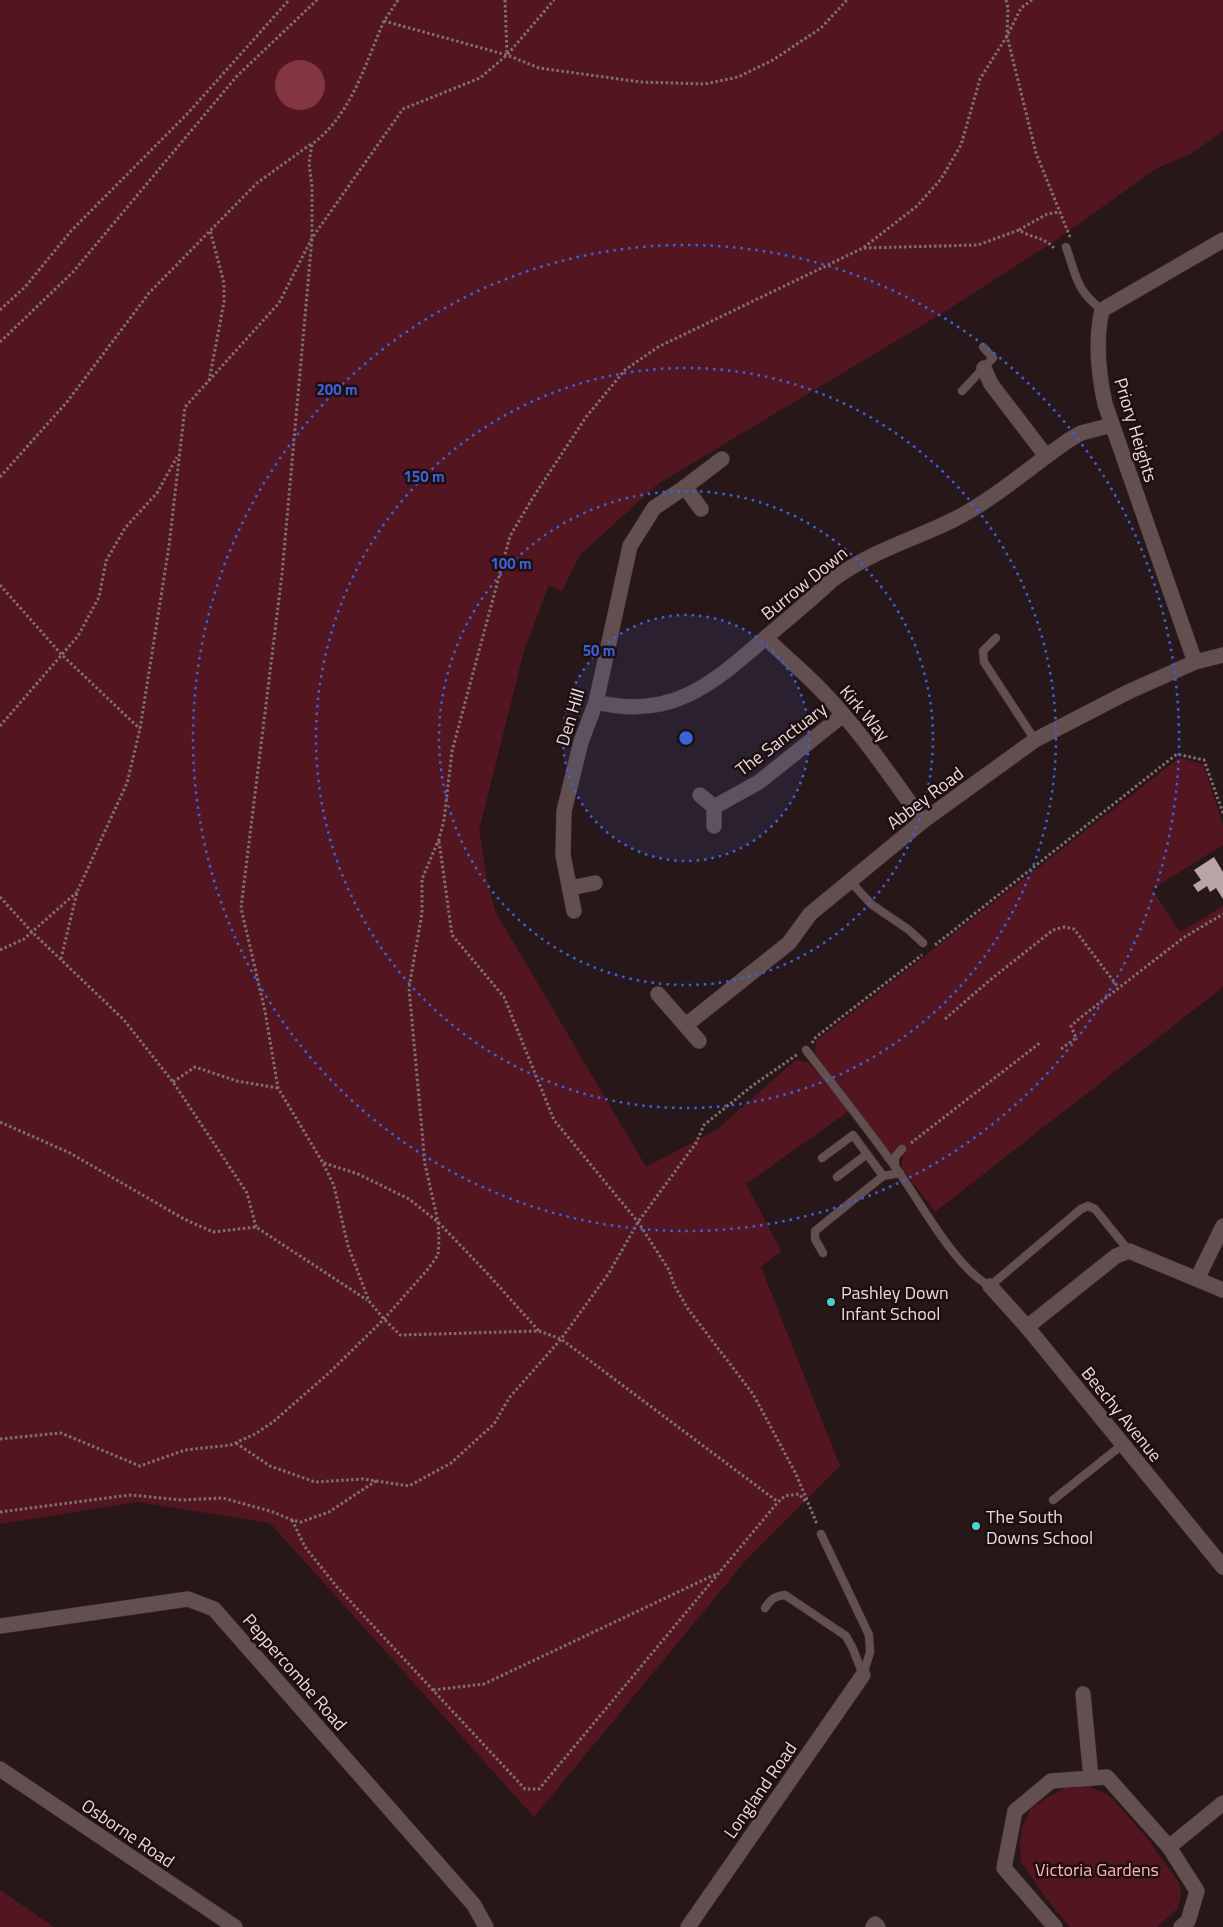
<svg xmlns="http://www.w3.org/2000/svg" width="1223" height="1927" viewBox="0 0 1223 1927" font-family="'Titillium Web',sans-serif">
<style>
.green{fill:#531620}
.water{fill:#83363f}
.building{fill:#baa4a5}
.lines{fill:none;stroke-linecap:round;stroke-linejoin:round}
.service-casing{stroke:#403334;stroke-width:9}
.minor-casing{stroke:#403334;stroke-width:16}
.path{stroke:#7f6f70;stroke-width:3;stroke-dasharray:2.5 2.5;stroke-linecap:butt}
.service{stroke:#634f50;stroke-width:8}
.minor{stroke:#634f50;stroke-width:15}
.ring{fill:none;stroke:#3b63d9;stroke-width:2.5;stroke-dasharray:2.5 5}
.poi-dot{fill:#52cdcd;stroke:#1e0e10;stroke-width:2}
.labels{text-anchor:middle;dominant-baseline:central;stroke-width:5;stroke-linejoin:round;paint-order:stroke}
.street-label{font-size:18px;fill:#e8dbdc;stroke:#1e0e10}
.poi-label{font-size:18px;fill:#e8dbdc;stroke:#1e0e10;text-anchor:start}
.park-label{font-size:18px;fill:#fcb5ba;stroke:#1e0e10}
.centre{fill:#3b63d9;stroke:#1e0e10;stroke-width:2.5}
.ring-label{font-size:15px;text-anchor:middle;font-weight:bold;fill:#3b63d9;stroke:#1e0e10;stroke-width:5;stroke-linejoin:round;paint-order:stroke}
</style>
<rect width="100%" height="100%" fill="#281718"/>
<g class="green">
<path d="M0,0h1223v131l-32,23 -34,14 -98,70 -118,76 -282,169 -79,72 -18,36 -13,-6 -25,66 -45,179 8,49 8,32 151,256 70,-37 80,-70 12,2 41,49 -103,73 35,67 -20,16 79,199 -93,93 -213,258 -264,-294 -133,-21 -137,22z"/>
<path d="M1179,758l24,6 20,61v20l-71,44 28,43 43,-26v81l-288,225 -34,-45 3,-14 -4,-6 -11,8 -74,-101 1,-13z"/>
<path d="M1089,1786l22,11 36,41 32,45 2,11 -3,14 -21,19h-87l-24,-29 -25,-36 -1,-19 3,-18 8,-16 17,-12 17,-9z"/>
<path d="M0,1890l54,37h-54z"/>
</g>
<circle class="water" cx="300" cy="85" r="25"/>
<path class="building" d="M1214,857l9,15v27l-7,-11 -6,4 -3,-6 -9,6 -5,-7 8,-5 -7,-10z"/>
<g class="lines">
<defs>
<g id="service">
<path d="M1066,247c11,30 9,42 36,63"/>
<path d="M962,391l31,-33 -10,-11"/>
<path d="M996,638l-13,13 1,11 51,78"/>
<path d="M851,882l20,22 38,26 14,13"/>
<path d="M806,1050c31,40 63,80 92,121 23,32 58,98 92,115l91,-77 7,-3 7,3 34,42"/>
<path d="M822,1158l31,-23 30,41 17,-3"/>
<path d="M895,1166v-9l7,-8"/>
<path d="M837,1177l30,-23"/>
<path d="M823,1253l-8,-14v-8l68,-55"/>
<path d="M1053,1500l69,-55"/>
<path d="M821,1534l48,101 1,17 -7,23"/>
<path d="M765,1608c6,-9 10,-12 20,-13l61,41 7,13 10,26"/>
</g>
<g id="minor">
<path d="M984,368l7,16 55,72"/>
<path d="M685,487l37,-28"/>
<path d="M766,638c18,18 38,34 56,53 38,39 69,86 101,130"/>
<path d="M1195,662l-90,-258c-7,-32 -10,-63 -3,-94l121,-70"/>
<path d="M596,702c74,18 114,-16 167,-62 23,-20 47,-39 69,-60 39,-29 81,-40 123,-61 41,-21 76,-53 114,-79l12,-7 31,-8"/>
<path d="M700,795l14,12 45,-25 84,-67"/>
<path d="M714,826v-19"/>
<path d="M570,888l25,-5"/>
<path d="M574,911l-11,-56 1,-44 17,-69 15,-40 34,-156 24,-38 31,-21 16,22"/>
<path d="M658,994l41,47"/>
<path d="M686,1025l103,-82 21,-29 113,-93 112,-81 93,-48 67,-30 28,-7"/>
<path d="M1197,1279l26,-53"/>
<path d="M990,1286l37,41 196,240"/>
<path d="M1027,1327l89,-71 13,-5 94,39"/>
<path d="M0,1626l188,-27 26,10 260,296 12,22"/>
<path d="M1083,1694l8,84"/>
<path d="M0,1769l235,158"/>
<path d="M1169,1847l54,-44"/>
<path d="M688,1927l175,-252"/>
<path d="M873,1927l2,-3 3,3"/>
<path d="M1055,1927l-51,-59 11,-57 36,-30 56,-4 62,70 28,44 -9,30 -7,6"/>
</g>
</defs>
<use href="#service" class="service-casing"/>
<use href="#minor" class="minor-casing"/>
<g class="path">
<path d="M398,0l-14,21 123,34 32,13 102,14 64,2 33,-7 35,-17 48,-32 26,-28"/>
<path d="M505,0l2,54"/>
<path d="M1006,0l2,8 -1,28 29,117 34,84"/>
<path d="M384,21c-19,43 -33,95 -72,123l-3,19 3,24v51l-30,336 -41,334 24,103 13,77 45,75 11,23 14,60 21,55 15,18 16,16 139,-4 22,8 217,163"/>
<path d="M1019,230l28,-16 13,-2"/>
<path d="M864,248l114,-3 41,-15c12,8 25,7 35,18"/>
<path d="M0,310l25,-23 46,-56 117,-118 101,-113"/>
<path d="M0,342l73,-70 164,-196 80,-76"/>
<path d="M209,381l15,-79v-19l-14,-53"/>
<path d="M0,477l67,-75 82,-109 108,-110 54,-39"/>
<path d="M0,585l62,70 78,74"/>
<path d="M0,726l78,-90 21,-39 7,-36 19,-33 32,-35 20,-36"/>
<path d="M439,841l13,94 52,62 50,123 84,102 31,48 5,15 14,24 65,85 43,80 21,50"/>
<path d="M0,897l32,35 92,88 49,62 74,111 9,34"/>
<path d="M935,945l242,-191 27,6 19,53"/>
<path d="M0,950l24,-11 53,-47"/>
<path d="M61,959l16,-67 50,-109 13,-54 29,-183 16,-139 94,-104 33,-65 91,-129 77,-31 27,-23 47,-55"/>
<path d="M945,1019l45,-39 63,-50 11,-3 10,2 44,58"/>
<path d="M812,1043l4,-6 106,-82"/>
<path d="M1061,1049l15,-11 -5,-12 9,-8 103,-80 40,-24"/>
<path d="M173,1082l22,-15 42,14 41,7"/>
<path d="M0,1122l70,31 114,66 29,13 43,-5 111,73"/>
<path d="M911,1143l130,-101"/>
<path d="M324,1163l34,11 51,25 29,23 48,50 53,59"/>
<path d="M0,1439l61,-6 79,33 45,-16 46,-5 24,-11 18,-12 57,-50 54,-53 44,-50 10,-14 1,-15 -1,-18 -13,-58 -16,-176 13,-75v-34l17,-40 5,-19 8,-69 58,-215 22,-37 54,-82 39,-47 33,-23 205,-99 54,-42 24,-27 20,-34 19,-66 27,-43 14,-28 11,-8"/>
<path d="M236,1443l34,23 45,16 48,-3 46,7 42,-23 43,-39 15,-26 52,-59 48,-66 29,-51 58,-79 8,-18 48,-39 46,-32"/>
<path d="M0,1512l130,-17 52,5 41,-2 50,14 19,8 9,2 28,-10 47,-31"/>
<path d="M292,1520l13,27 32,40 188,202h14l239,-287 7,-6 14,-2 8,9"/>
<path d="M433,1690l51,-6 232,-110"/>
</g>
<use href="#service" class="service"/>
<use href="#minor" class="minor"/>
</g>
<circle cx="686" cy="738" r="123" fill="#3b63d9" fill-opacity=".12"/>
<g class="ring">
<circle cx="686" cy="738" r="123"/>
<circle cx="686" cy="738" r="247"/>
<circle cx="686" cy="738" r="370"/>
<circle cx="686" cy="738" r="493"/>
</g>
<g class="poi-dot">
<circle cx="831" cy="1302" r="5"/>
<circle cx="976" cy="1526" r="5"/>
</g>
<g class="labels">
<g class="street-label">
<text transform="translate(1136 430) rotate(73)">Priory Heights</text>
<text transform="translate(804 583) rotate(-39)">Burrow Down</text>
<text transform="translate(865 713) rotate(50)">Kirk Way</text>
<text transform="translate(570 717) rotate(-73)">Den Hill</text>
<text transform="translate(781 739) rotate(-37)">The Sanctuary</text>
<text transform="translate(925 798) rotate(-37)">Abbey Road</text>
<text transform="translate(1122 1414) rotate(51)">Beechy Avenue</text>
<text transform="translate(295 1672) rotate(49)">Peppercombe Road</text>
<text transform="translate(760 1790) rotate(-55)">Longland Road</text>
<text transform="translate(128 1833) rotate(34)">Osborne Road</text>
</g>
<g class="poi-label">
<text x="841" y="1292">Pashley Down<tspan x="841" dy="21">Infant School</tspan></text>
<text x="986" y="1516">The South<tspan x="986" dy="21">Downs School</tspan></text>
</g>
<g class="park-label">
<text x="1097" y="1869">Victoria Gardens</text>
</g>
</g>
<circle cx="686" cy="738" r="8" class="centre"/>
<g class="ring-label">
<text x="337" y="395">200 m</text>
<text x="424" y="482">150 m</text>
<text x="511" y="569">100 m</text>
<text x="599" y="656">50 m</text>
</g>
</svg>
